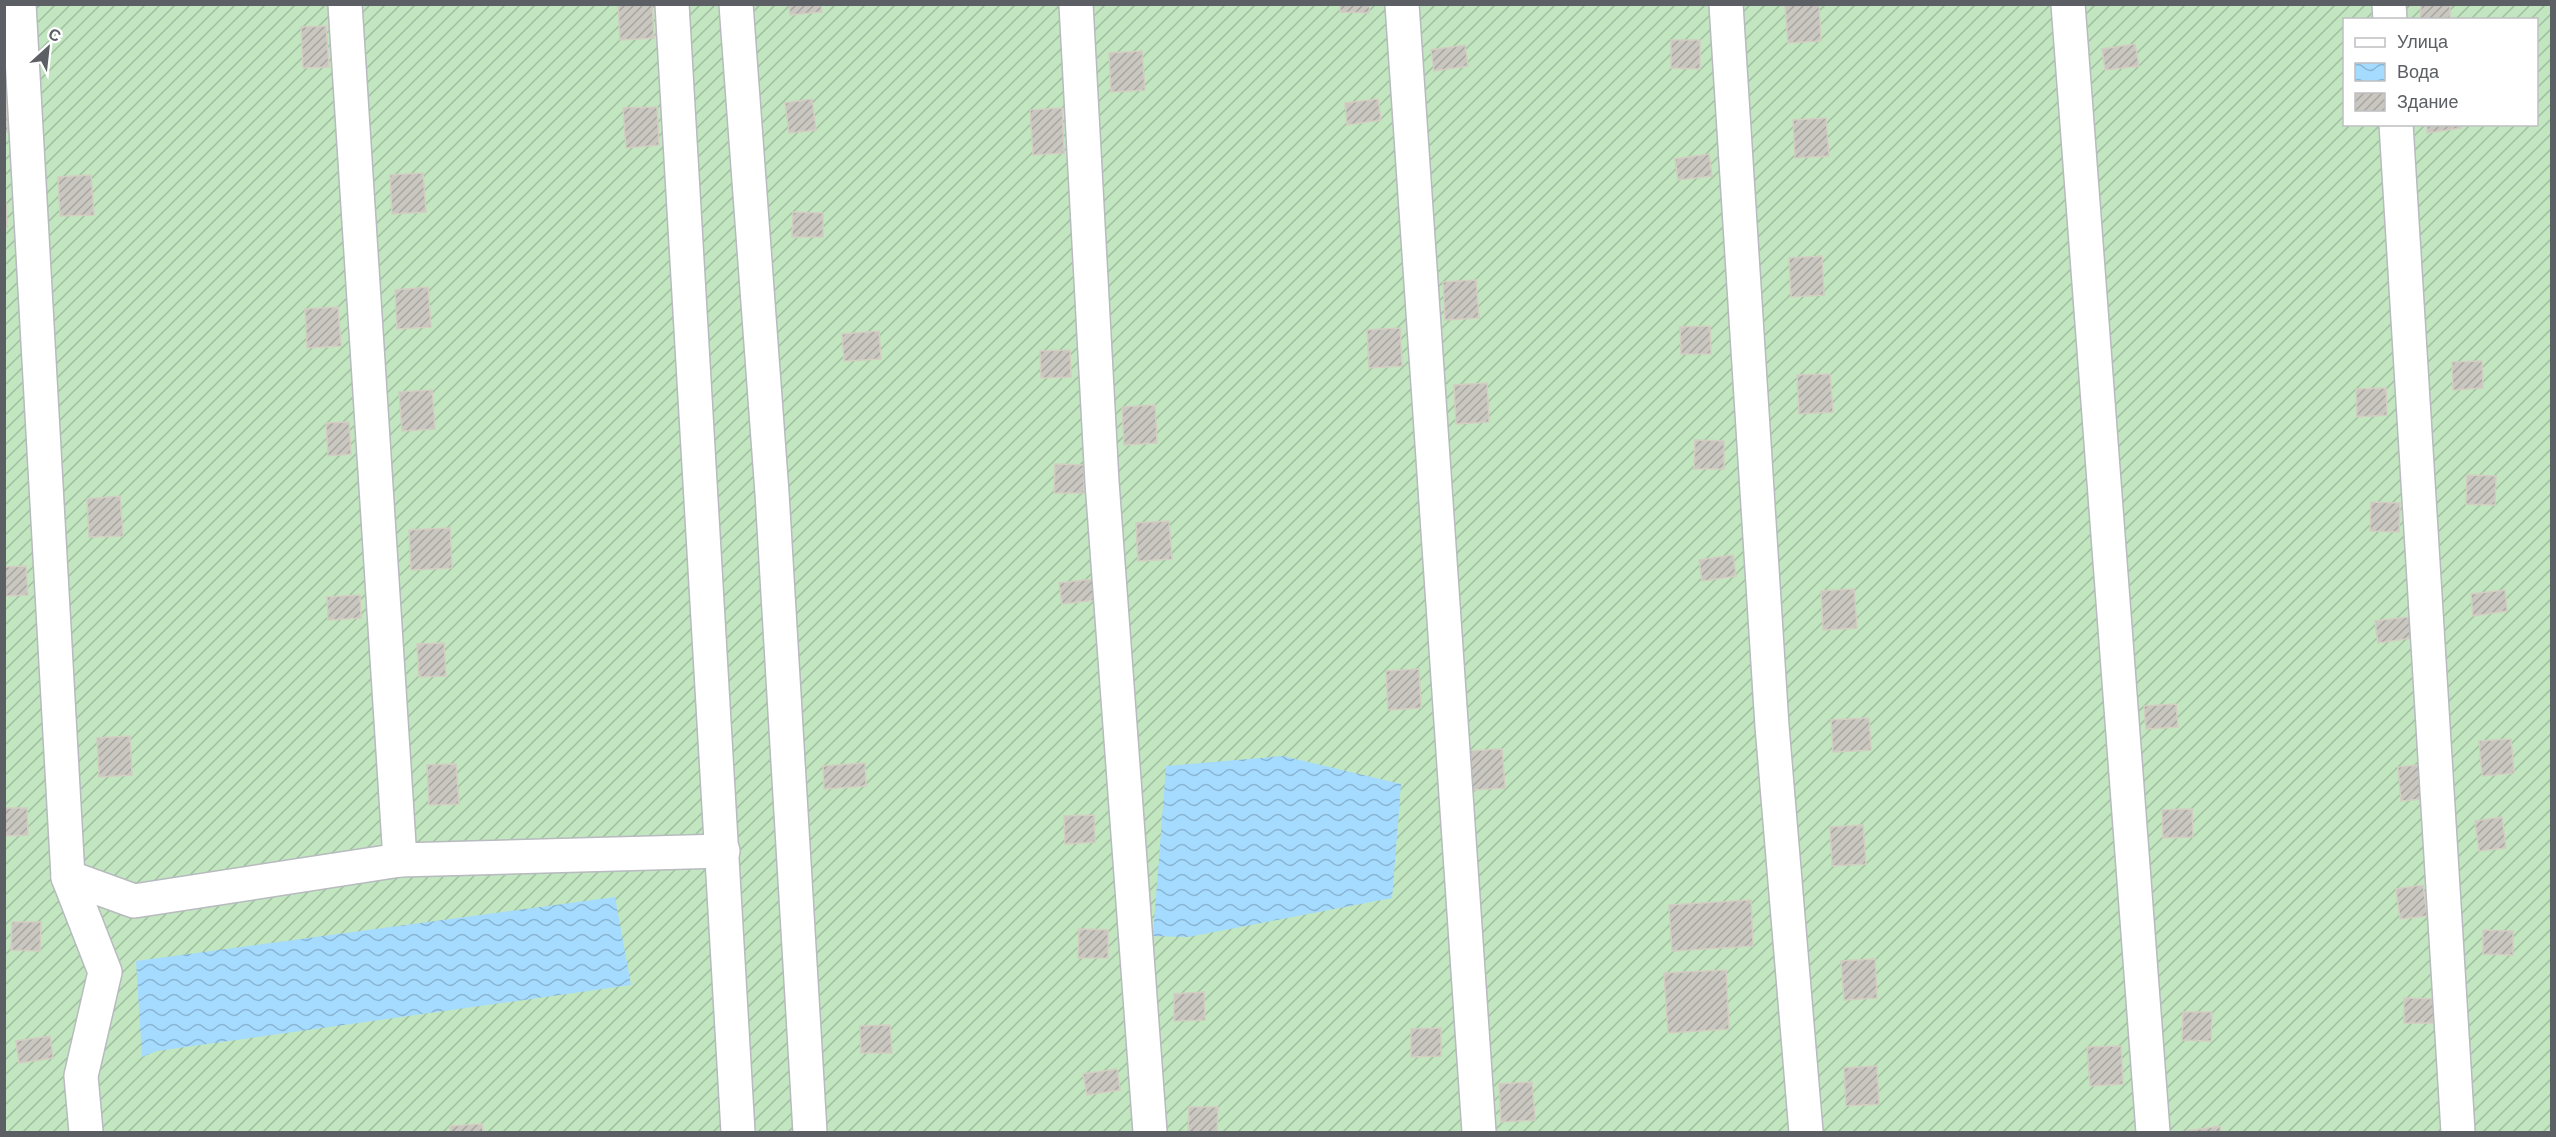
<svg xmlns="http://www.w3.org/2000/svg" width="2556" height="1137" viewBox="0 0 2556 1137" font-family="'DM Sans',sans-serif">
<style>
.garden{fill:url(#garden-furrows);fill-rule:evenodd}
.water{fill:url(#water-waves)}
.building{fill:url(#building-hatch);stroke:#d3cdc2;stroke-width:1.5}
.lines{fill:none;stroke-linecap:round;stroke-linejoin:round}
.minor-casing{stroke:#b7babe;stroke-width:36}
.minor{stroke:#fff;stroke-width:33}
</style>
<defs>
<pattern id="garden-furrows" width="10" height="10" patternUnits="userSpaceOnUse" patternTransform="scale(1.5)"><rect width="10" height="10" fill="#c2e6c0"/><path d="M-1 1l2-2M0 10L10 0M9 11l2-2" fill="none" stroke="#a1bea0"/></pattern>
<pattern id="water-waves" width="16" height="10" patternUnits="userSpaceOnUse" patternTransform="scale(1.5)"><rect width="16" height="10" fill="#a4dbff"/><path d="M0 5q4-4 8 0t8 0" fill="none" stroke="#89b5d2"/></pattern>
<pattern id="building-hatch" width="6" height="6" patternUnits="userSpaceOnUse" patternTransform="scale(1.5)"><rect width="6" height="6" fill="#cac7c1"/><path d="M-1 1l2-2M0 6l6-6M5 7l2-2" fill="none" stroke="#a7a5a0"/></pattern>
</defs>
<rect width="100%" height="100%" fill="#efece4"/>
<path class="garden" d="M5,5h2546v1127h-2546zM2344,20h192v104h-192z"/>
<g class="water">
<path d="M1283,756l118,28 -9,114 -204,39 -35,-1 13,-170z"/>
<path d="M615,897l16,88 -474,66 -15,6 -6,-96z"/>
</g>
<g class="building">
<path d="M618,4h34l2,34 -34,2z"/>
<path d="M789,4h32l1,8 -32,3z"/>
<path d="M1340,4h30l-1,9 -29,-1z"/>
<path d="M1819,4l2,37 -33,2 -3,-38z"/>
<path d="M2421,4h29v16h-30z"/>
<path d="M326,26l3,41 -26,1 -2,-41z"/>
<path d="M1671,40h29v29l-29,-1z"/>
<path d="M2135,44l4,22 -34,4 -3,-21z"/>
<path d="M1465,45l3,21 -34,5 -3,-21z"/>
<path d="M1142,51l3,39 -34,2 -2,-39z"/>
<path d="M4,94h2l2,38h-4z"/>
<path d="M812,99l4,31 -27,3 -4,-30z"/>
<path d="M1378,99l3,21 -34,5 -2,-22z"/>
<path d="M657,107l2,38 -33,3 -3,-40z"/>
<path d="M1062,108l2,45 -31,2 -3,-45z"/>
<path d="M1826,118l3,38 -34,2 -2,-38z"/>
<path d="M2427,124h34v4l-34,5z"/>
<path d="M1709,154l3,22 -34,4 -3,-21z"/>
<path d="M423,173l3,39 -34,2 -2,-39z"/>
<path d="M91,175l3,40 -34,1 -2,-39z"/>
<path d="M6,203l1,24h-3v-23z"/>
<path d="M793,212l30,1v24h-31z"/>
<path d="M1822,256l2,39 -33,2 -2,-39z"/>
<path d="M1476,280l3,38 -34,2 -2,-38z"/>
<path d="M428,287l3,40 -34,2 -2,-39z"/>
<path d="M338,307l3,39 -34,2 -2,-39z"/>
<path d="M1710,326l1,28h-30l-1,-27z"/>
<path d="M1400,328l2,38 -33,2 -2,-38z"/>
<path d="M879,331l2,28 -37,2 -2,-27z"/>
<path d="M1070,350l1,27 -30,1 -1,-27z"/>
<path d="M2482,361l1,27 -30,2 -1,-28z"/>
<path d="M1830,374l3,38 -34,2 -2,-39z"/>
<path d="M1487,383l2,39 -33,2 -2,-39z"/>
<path d="M2386,388l1,27 -30,2 -1,-28z"/>
<path d="M432,390l3,39 -33,2 -3,-39z"/>
<path d="M1155,405l2,38 -33,2 -2,-38z"/>
<path d="M349,422l2,32 -23,2 -2,-33z"/>
<path d="M1695,440l29,1v28h-30z"/>
<path d="M1055,464l29,1v28h-30z"/>
<path d="M2467,475l29,1 -1,29 -29,-1z"/>
<path d="M120,496l3,40 -34,1 -2,-38z"/>
<path d="M2371,502l29,1 -1,29 -29,-1z"/>
<path d="M1169,521l3,38 -34,2 -2,-38z"/>
<path d="M450,528l2,40 -41,2 -2,-40z"/>
<path d="M1733,555l3,21 -34,5 -3,-21z"/>
<path d="M26,566l2,29 -24,1v-29z"/>
<path d="M1093,579l3,21 -34,4 -3,-21z"/>
<path d="M1854,589l3,39 -34,2 -2,-39z"/>
<path d="M2505,590l2,21 -34,5 -2,-22z"/>
<path d="M360,595l1,23 -33,2 -1,-23z"/>
<path d="M2409,617l3,21 -34,5 -3,-22z"/>
<path d="M444,643l2,33 -27,1 -2,-33z"/>
<path d="M1419,669l2,39 -33,2 -2,-39z"/>
<path d="M2176,704l2,23 -32,2 -2,-23z"/>
<path d="M1869,718l2,32 -38,2 -2,-32z"/>
<path d="M130,736l2,39 -33,2 -2,-39z"/>
<path d="M2511,739l3,34 -32,3 -3,-35z"/>
<path d="M1502,749l3,39 -34,2 -2,-39z"/>
<path d="M865,763l1,23 -42,3 -1,-23z"/>
<path d="M456,764l3,40 -30,1 -2,-40z"/>
<path d="M2430,764l3,34 -32,3 -3,-34z"/>
<path d="M4,808h23l1,27 -24,1z"/>
<path d="M2192,809l1,28 -30,1 -1,-28z"/>
<path d="M1094,815l1,27 -30,2 -1,-28z"/>
<path d="M2502,817l4,31 -27,3 -4,-30z"/>
<path d="M1863,825l3,39 -34,2 -2,-39z"/>
<path d="M2423,885l4,31 -27,3 -4,-30z"/>
<path d="M1751,900l2,46 -81,5 -3,-46z"/>
<path d="M12,922h29l-1,29 -29,-1z"/>
<path d="M1079,929l29,1v28h-30z"/>
<path d="M2483,930l30,1v24l-30,-1z"/>
<path d="M1875,959l2,39 -33,2 -3,-39z"/>
<path d="M1726,970l3,59 -61,4 -4,-60z"/>
<path d="M1204,992l1,28 -31,1v-27z"/>
<path d="M2404,998l31,1 -1,24h-30z"/>
<path d="M2183,1012h29l-1,29 -29,-1z"/>
<path d="M890,1025l2,28h-31l-1,-27z"/>
<path d="M1441,1028v28l-30,1v-28z"/>
<path d="M50,1036l3,22 -34,5 -3,-22z"/>
<path d="M2121,1046l2,38 -33,2 -3,-39z"/>
<path d="M1877,1066l2,38 -33,2 -2,-38z"/>
<path d="M1117,1069l3,21 -33,5 -4,-21z"/>
<path d="M1532,1082l3,38 -34,2 -2,-38z"/>
<path d="M1189,1107h29l-1,25h-29z"/>
<path d="M482,1124l1,8h-33v-6z"/>
<path d="M2220,1126l1,6h-34v-1z"/>
</g>
<g class="lines">
<defs>
<g id="minor">
<path d="M19,4l49,873"/>
<path d="M345,4l55,856"/>
<path d="M672,4l66,1128"/>
<path d="M736,4l36,489 38,639"/>
<path d="M1076,4l26,478 48,650"/>
<path d="M1402,4l77,1128"/>
<path d="M1726,4l46,722 34,406"/>
<path d="M2068,4l85,1128"/>
<path d="M2389,4l1,16"/>
<path d="M2396,124l62,1008"/>
<path d="M86,1132l-5,-56 24,-104 -37,-95 66,24 266,-41 323,-9"/>
</g>
</defs>
<use href="#minor" class="minor-casing"/>
<use href="#minor" class="minor"/>
</g>
<rect width="2556" height="1137" fill="none" stroke="#5c6065" stroke-width="12"/>
<rect x="2343" y="18" width="195" height="108" fill="#ffffff" stroke="#bebfc1" stroke-width="1.5"/>
<rect x="2355" y="38" width="30" height="9" fill="#ffffff" stroke="#bebfc1" stroke-width="1.5"/>
<text x="2397" y="48" font-size="18" fill="#5c6065">Улица</text>
<rect x="2355" y="63" width="30" height="18" fill="url(#water-waves)" stroke="#bebfc1" stroke-width="1.5"/>
<text x="2397" y="78" font-size="18" fill="#5c6065">Вода</text>
<rect x="2355" y="93" width="30" height="18" fill="url(#building-hatch)" stroke="#bebfc1" stroke-width="1.5"/>
<text x="2397" y="108" font-size="18" fill="#5c6065">Здание</text>
<g transform="translate(48 48) rotate(27)" stroke="#ffffff" stroke-width="4.5" paint-order="stroke">
<path d="M0-4.5L10 22L0 15L-10 22Z" fill="#5c6065"/>
<text y="-9" font-size="16" font-weight="bold" text-anchor="middle" fill="#5c6065">С</text>
</g>
</svg>
